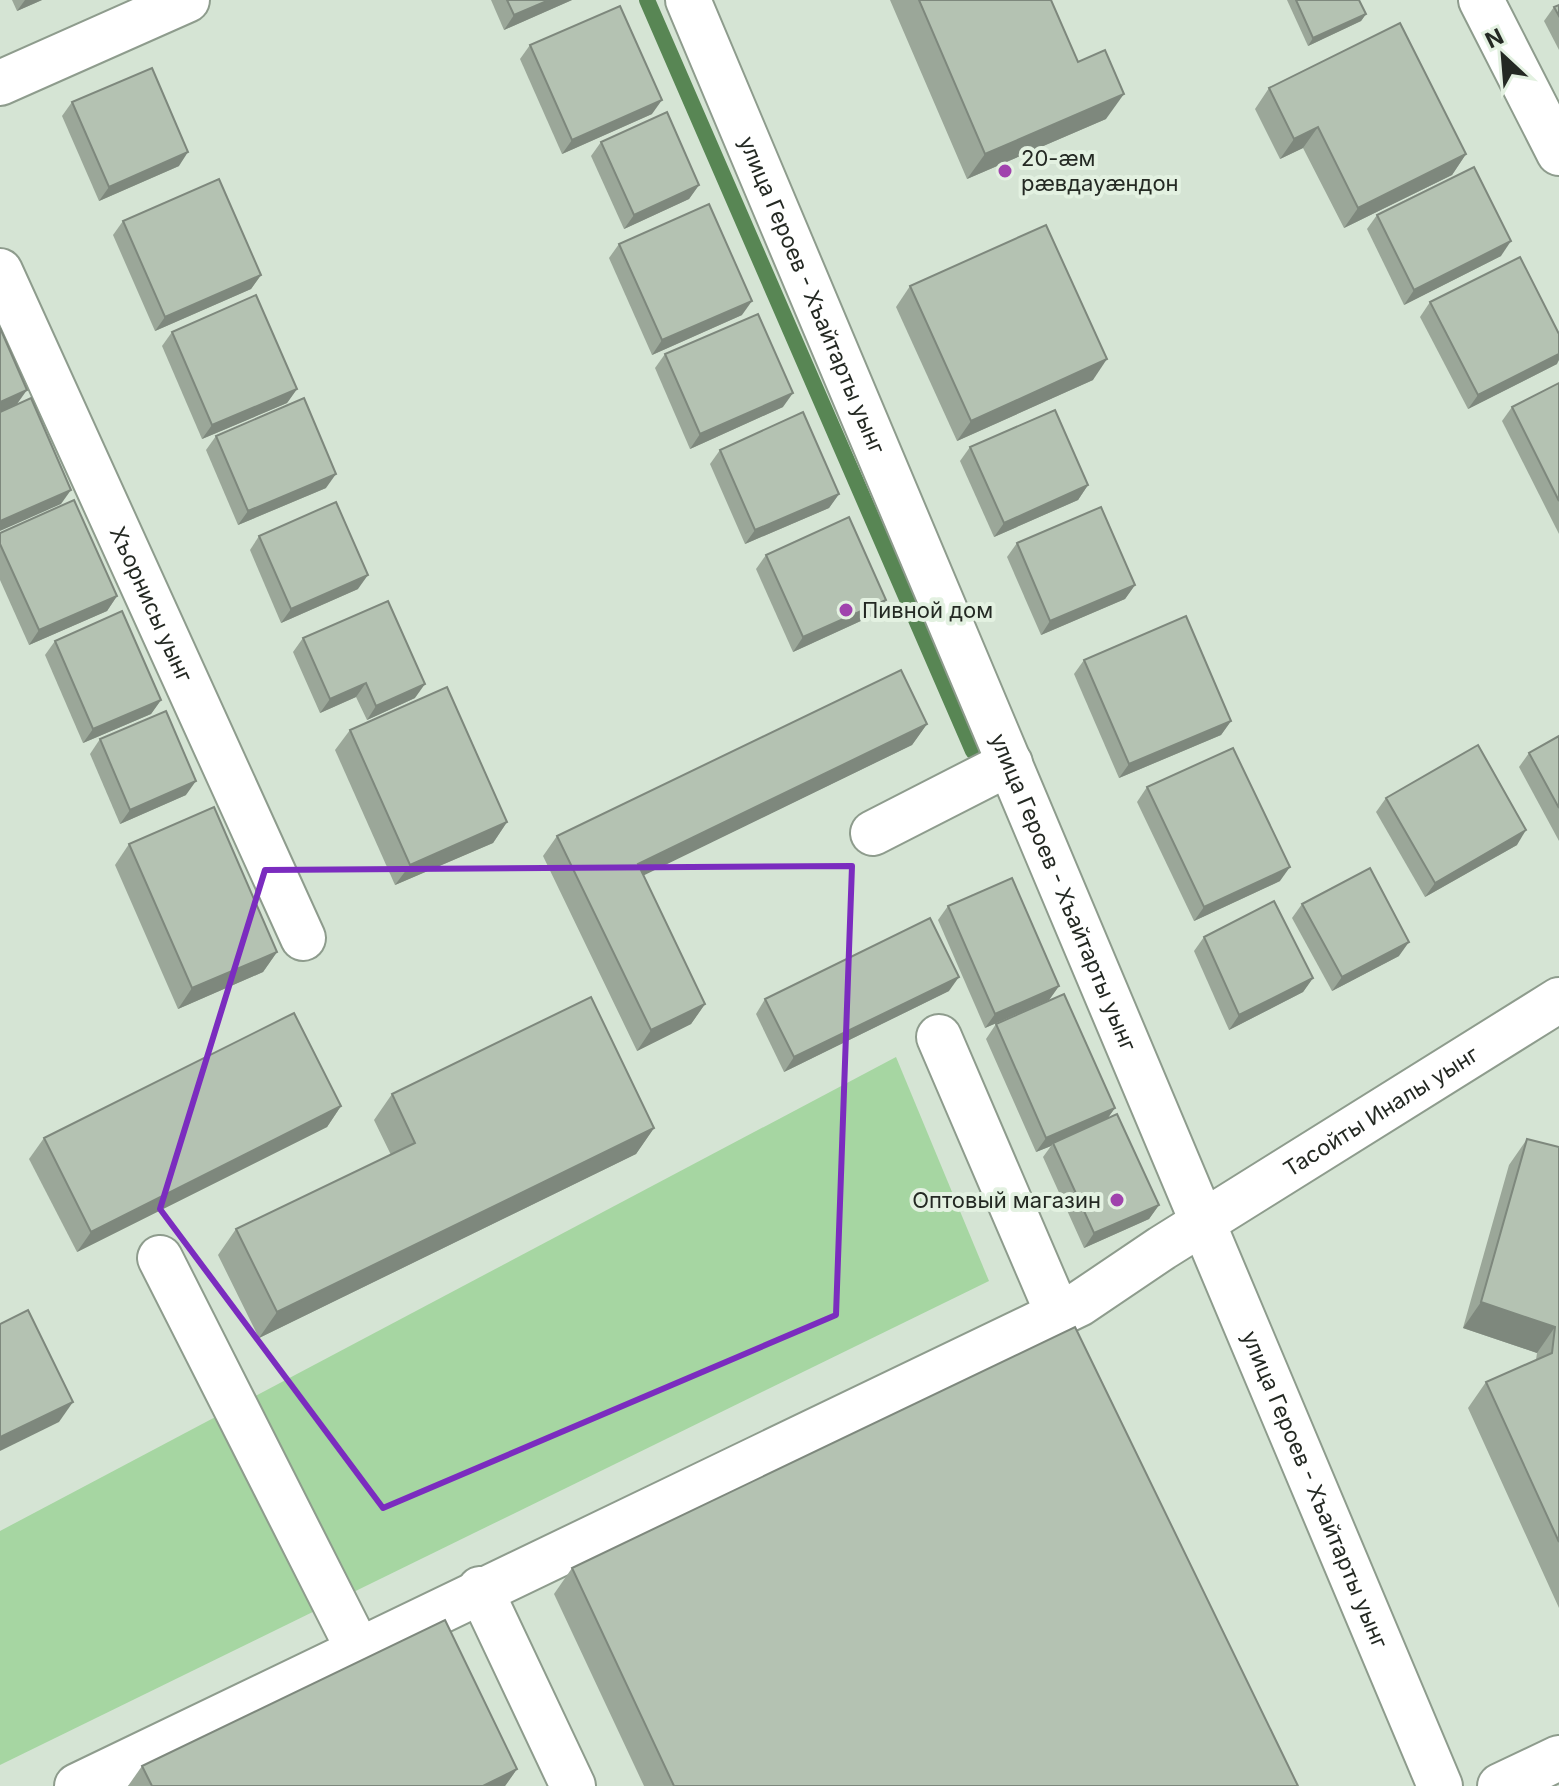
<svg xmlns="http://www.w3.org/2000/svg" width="1559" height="1786" viewBox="0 0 1559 1786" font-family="Inter,sans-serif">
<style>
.green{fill:#a6d6a2}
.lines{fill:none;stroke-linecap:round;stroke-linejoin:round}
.stream{stroke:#588654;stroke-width:16}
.minor-casing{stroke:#8e9c8d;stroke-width:48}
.minor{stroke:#fff;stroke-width:44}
.wall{fill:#9ba799}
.shaded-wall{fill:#7e887d}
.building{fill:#b4c2b2;stroke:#7e887d;stroke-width:2}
.marked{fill:none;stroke:#7b2cbf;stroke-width:6;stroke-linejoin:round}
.poi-dot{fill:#a043ad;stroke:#e3f1e1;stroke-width:3}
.labels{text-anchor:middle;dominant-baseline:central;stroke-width:8;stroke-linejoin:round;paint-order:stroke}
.poi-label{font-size:22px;fill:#242923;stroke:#e3f1e1;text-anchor:start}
.street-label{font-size:22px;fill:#242923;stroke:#e3f1e1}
</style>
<rect width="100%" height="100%" fill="#d5e4d4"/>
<path class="green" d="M896,1057l93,224 -989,484v-234z"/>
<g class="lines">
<path class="stream" d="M647,0l326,751"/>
<defs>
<g id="minor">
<path id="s1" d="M688,0l752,1786"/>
<path d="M1481,0l78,153"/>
<path d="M0,83l187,-83"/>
<path id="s2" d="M0,271l303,667"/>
<path d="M873,833l137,-70"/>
<path d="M939,1037l119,277"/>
<path d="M160,1258l198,391"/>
<path d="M480,1589l93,197"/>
<path id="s3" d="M77,1786l1002,-482 83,-56 397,-248"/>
<path d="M1500,1786l59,-28"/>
</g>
</defs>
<use href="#minor" class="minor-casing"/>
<use href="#minor" class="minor"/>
</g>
<g class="wall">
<path d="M12,0h30l-25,11z"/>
<path d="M491,0h81l-68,30z"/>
<path d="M890,0h161l27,62 28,57 -139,60z"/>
<path d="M1287,0h72l7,14 -5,7 -53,25z"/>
<path d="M1559,5v45l-15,-29 10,-14z"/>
<path d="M530,45l122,69 -90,40 -42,-95z"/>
<path d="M1269,88l197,66 -14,21 -108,53 -41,-80 -23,11 -25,-50z"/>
<path d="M72,102l107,64 -80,35 -37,-85z"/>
<path d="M601,142l98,43 -10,14 -65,30 -33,-73z"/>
<path d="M1377,215l124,41 -97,49 -37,-76z"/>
<path d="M123,221l138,54 -10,14 -96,42 -42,-96z"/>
<path d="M619,244l123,71 -90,40 -43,-97z"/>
<path d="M910,286l183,94 -136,61 -61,-134z"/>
<path d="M1430,302l127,62 -89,45 -48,-92z"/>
<path d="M172,332l125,57 -10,14 -85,36 -40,-93z"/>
<path d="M665,354l118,53 -93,42 -35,-81z"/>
<path d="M1559,383v151l-57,-113 10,-14z"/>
<path d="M216,436l110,52 -88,37 -32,-75z"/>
<path d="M970,447l118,38 -10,15 -84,37 -34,-76z"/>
<path d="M720,450l119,44 -10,14 -84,36 -35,-80z"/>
<path d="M0,533l117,63 -10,15 -78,34 -29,-65z"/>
<path d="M259,536l99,53 -77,34 -31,-73z"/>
<path d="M1017,543l118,42 -10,14 -84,36 -34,-78z"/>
<path d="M766,555l110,59 -83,38 -37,-83z"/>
<path d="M303,638l112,60 -48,22 -11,-23 -36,16 -27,-61z"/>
<path d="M55,641l106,59 -10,14 -68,29 -38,-88z"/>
<path d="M1084,660l147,61 -10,14 -102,43 -45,-104z"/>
<path d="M927,724l-15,21 -269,130 62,129 -14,20 -54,27 -94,-195 14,-20z"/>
<path d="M350,730l157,92 -14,21 -98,42 -60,-135z"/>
<path d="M1559,736v105l-40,-74 10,-14z"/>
<path d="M100,739l86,56 -66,29 -30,-70z"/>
<path d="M1147,787l133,94 -86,40 -57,-119z"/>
<path d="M1386,798l131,47 -92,52 -49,-85z"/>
<path d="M129,844l148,108 -14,20 -85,37 -63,-144z"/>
<path d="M1302,904l97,52 -67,35 -40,-73z"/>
<path d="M948,906l111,80 -10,14 -64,28 -47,-108z"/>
<path d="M1204,937l109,41 -10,14 -74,38 -35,-79z"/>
<path d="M949,991l-165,81 -28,-58 9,-15z"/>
<path d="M996,1024l119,84 -8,10 52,87 -10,14 -65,29 -41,-91 8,-11 -15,6 -50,-113z"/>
<path d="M392,1094l262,34 -18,26 -377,184 -41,-83 18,-26 155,-74 -17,-35z"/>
<path d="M341,1106l-14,21 -250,125 -48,-93 15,-21z"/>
<path d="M1527,1139l32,8v461l-91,-200 18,-26 50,-22 1,-7 -74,-25 46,-163z"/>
<path d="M572,1568l726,218h-654l-90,-192z"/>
<path d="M142,1766l375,3 -12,17h-377z"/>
</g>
<g class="shaded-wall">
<path d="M25,0h17l-25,11z"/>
<path d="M549,0h23l-68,30 10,-15z"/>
<path d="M1366,14l-5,7 -53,25 5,-8z"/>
<path d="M1124,94l-18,25 -139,60 18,-25z"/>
<path d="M662,100l-10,14 -90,40 10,-14z"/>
<path d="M1318,127l-15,21 -23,11 14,-20z"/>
<path d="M188,152l-9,14 -80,35 10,-14z"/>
<path d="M1466,154l-14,21 -108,53 14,-20z"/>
<path d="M699,185l-10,14 -65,30 10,-14z"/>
<path d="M1511,241l-10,15 -97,49 10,-15z"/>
<path d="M261,275l-10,14 -96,42 10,-14z"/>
<path d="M752,301l-10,14 -90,40 10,-15z"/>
<path d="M1559,354v6l-2,4 -89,45 10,-14z"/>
<path d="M1107,359l-14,21 -136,61 14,-20z"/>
<path d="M297,389l-10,14 -85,36 10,-14z"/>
<path d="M27,390l-10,14 -17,8v-10z"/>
<path d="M793,393l-10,14 -93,42 10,-15z"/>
<path d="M336,474l-10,14 -88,37 10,-14z"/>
<path d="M1088,485l-10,15 -84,37 10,-14z"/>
<path d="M71,490l-10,14 -61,27v-10z"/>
<path d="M839,494l-10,14 -84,36 10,-14z"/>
<path d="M368,575l-10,14 -77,34 10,-14z"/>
<path d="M1135,585l-10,14 -84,36 9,-14z"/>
<path d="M117,596l-10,15 -78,34 10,-15z"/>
<path d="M886,600l-10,14 -83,38 10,-15z"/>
<path d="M366,683l-10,14 -36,16 10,-14z"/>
<path d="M425,684l-10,14 -48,22 9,-14z"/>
<path d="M161,700l-10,14 -68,29 10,-14z"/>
<path d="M1231,721l-10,14 -102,43 10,-14z"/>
<path d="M927,724l-15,21 -288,140 14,-21z"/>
<path d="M196,781l-10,14 -66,29 10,-14z"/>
<path d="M507,822l-14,21 -98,42 15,-20z"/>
<path d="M1526,830l-9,15 -92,52 10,-14z"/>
<path d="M1290,867l-10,14 -86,40 10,-14z"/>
<path d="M1409,942l-10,14 -67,35 10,-14z"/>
<path d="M277,952l-14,20 -85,37 14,-21z"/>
<path d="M959,977l-10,14 -165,81 10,-15z"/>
<path d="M1313,978l-10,14 -74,38 10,-15z"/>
<path d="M1059,986l-10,14 -64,28 10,-14z"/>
<path d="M705,1004l-14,20 -54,27 14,-21z"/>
<path d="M341,1106l-14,21 -250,125 14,-20z"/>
<path d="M1115,1108l-10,14 -52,21 -2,3 -15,6 10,-14z"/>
<path d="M654,1128l-18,26 -377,184 18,-26z"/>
<path d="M1159,1205l-10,14 -65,29 10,-15z"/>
<path d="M1481,1302l74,25 -18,26 -74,-25z"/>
<path d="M73,1402l-14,20 -59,29v-14z"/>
<path d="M517,1769l-12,17h-22z"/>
</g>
<g class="building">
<path d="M507,0h42l-35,15z"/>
<path d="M919,0h132l27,62 27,-12 19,44 -139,60z"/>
<path d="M1296,0h63l7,14 -53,24z"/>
<path d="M1559,5v11l-5,-9z"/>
<path d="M620,6l42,94 -90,40 -42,-95z"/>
<path d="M1400,23l66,131 -108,54 -40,-81 -24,12 -25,-51z"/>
<path d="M152,68l36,84 -79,35 -37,-85z"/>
<path d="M667,112l32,73 -65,30 -33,-73z"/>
<path d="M1474,167l37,74 -97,49 -37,-75z"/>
<path d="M219,179l42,96 -96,42 -42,-96z"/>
<path d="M709,204l43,97 -90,39 -43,-96z"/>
<path d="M1046,225l61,134 -136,62 -61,-135z"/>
<path d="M1520,257l39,77v20l-81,41 -48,-93z"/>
<path d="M256,295l41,94 -85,36 -40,-93z"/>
<path d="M758,314l35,79 -93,41 -35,-80z"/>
<path d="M0,328l27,62 -27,12z"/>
<path d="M1559,383v118l-47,-94z"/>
<path d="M31,398l40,92 -71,31v-109z"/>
<path d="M304,398l32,76 -88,37 -32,-75z"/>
<path d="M1055,410l33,75 -84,38 -34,-76z"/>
<path d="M803,412l36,82 -84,36 -35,-80z"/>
<path d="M74,500l43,96 -78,34 -39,-86v-11z"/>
<path d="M336,502l32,73 -77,34 -32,-73z"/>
<path d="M1101,507l34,78 -85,36 -33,-78z"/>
<path d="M849,517l37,83 -83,37 -37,-82z"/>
<path d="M388,601l37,83 -49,22 -10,-23 -36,16 -27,-61z"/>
<path d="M122,611l39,89 -68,29 -38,-88z"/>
<path d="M1186,616l45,105 -102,43 -45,-104z"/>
<path d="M901,670l26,54 -289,140 67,140 -54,26 -94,-194z"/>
<path d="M447,687l60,135 -97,43 -60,-135z"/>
<path d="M166,711l30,70 -66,29 -30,-71z"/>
<path d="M1559,736v72l-30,-55z"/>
<path d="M1478,745l48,85 -91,53 -49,-85z"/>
<path d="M1233,748l57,119 -86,40 -57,-120z"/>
<path d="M214,807l63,145 -85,36 -63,-144z"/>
<path d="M1370,868l39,74 -67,35 -40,-73z"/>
<path d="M1012,878l47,108 -64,28 -47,-108z"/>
<path d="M1274,901l39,77 -74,37 -35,-78z"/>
<path d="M930,918l29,59 -165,80 -29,-58z"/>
<path d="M1064,994l51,114 -69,30 -50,-114z"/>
<path d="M591,997l63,131 -377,184 -41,-83 179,-86 -23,-49z"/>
<path d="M294,1013l47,93 -250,126 -47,-94z"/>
<path d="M1117,1114l42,91 -65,28 -41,-90z"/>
<path d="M1527,1139l32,8v395l-73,-160 66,-29 3,-26 -74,-25z"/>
<path d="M28,1310l45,92 -73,35v-113z"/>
<path d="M1075,1327l223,459h-624l-102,-218z"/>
<path d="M445,1620l72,149 -34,17h-331l-10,-20z"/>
</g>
<path class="marked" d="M852,866l-16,449 -453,193 -223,-299 105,-339z"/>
<g class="poi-dot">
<circle cx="1005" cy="171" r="8"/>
<circle cx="846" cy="610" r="8"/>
<circle cx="1117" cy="1200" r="8"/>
</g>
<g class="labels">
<g class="poi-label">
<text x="1021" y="158">20-æм<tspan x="1021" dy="25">рӕвдауӕндон</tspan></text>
<text x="862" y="610">Пивной дом</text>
<text x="1101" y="1200" text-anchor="end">Оптовый магазин</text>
</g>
<g class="street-label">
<text stroke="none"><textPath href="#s1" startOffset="320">улица Героев - Хъайтарты уынг</textPath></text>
<text stroke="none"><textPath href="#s2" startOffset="366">Хъорнисы уынг</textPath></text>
<text stroke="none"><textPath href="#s1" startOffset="968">улица Героев - Хъайтарты уынг</textPath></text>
<text stroke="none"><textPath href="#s3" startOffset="1470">Тасойты Иналы уынг</textPath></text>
<text stroke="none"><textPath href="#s1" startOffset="1616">улица Героев - Хъайтарты уынг</textPath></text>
</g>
</g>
<g transform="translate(1503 56) rotate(334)" stroke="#e3f1e1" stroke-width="6" paint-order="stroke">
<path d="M0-6L14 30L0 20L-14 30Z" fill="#242923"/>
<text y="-12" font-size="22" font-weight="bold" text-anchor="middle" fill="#242923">N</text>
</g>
</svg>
